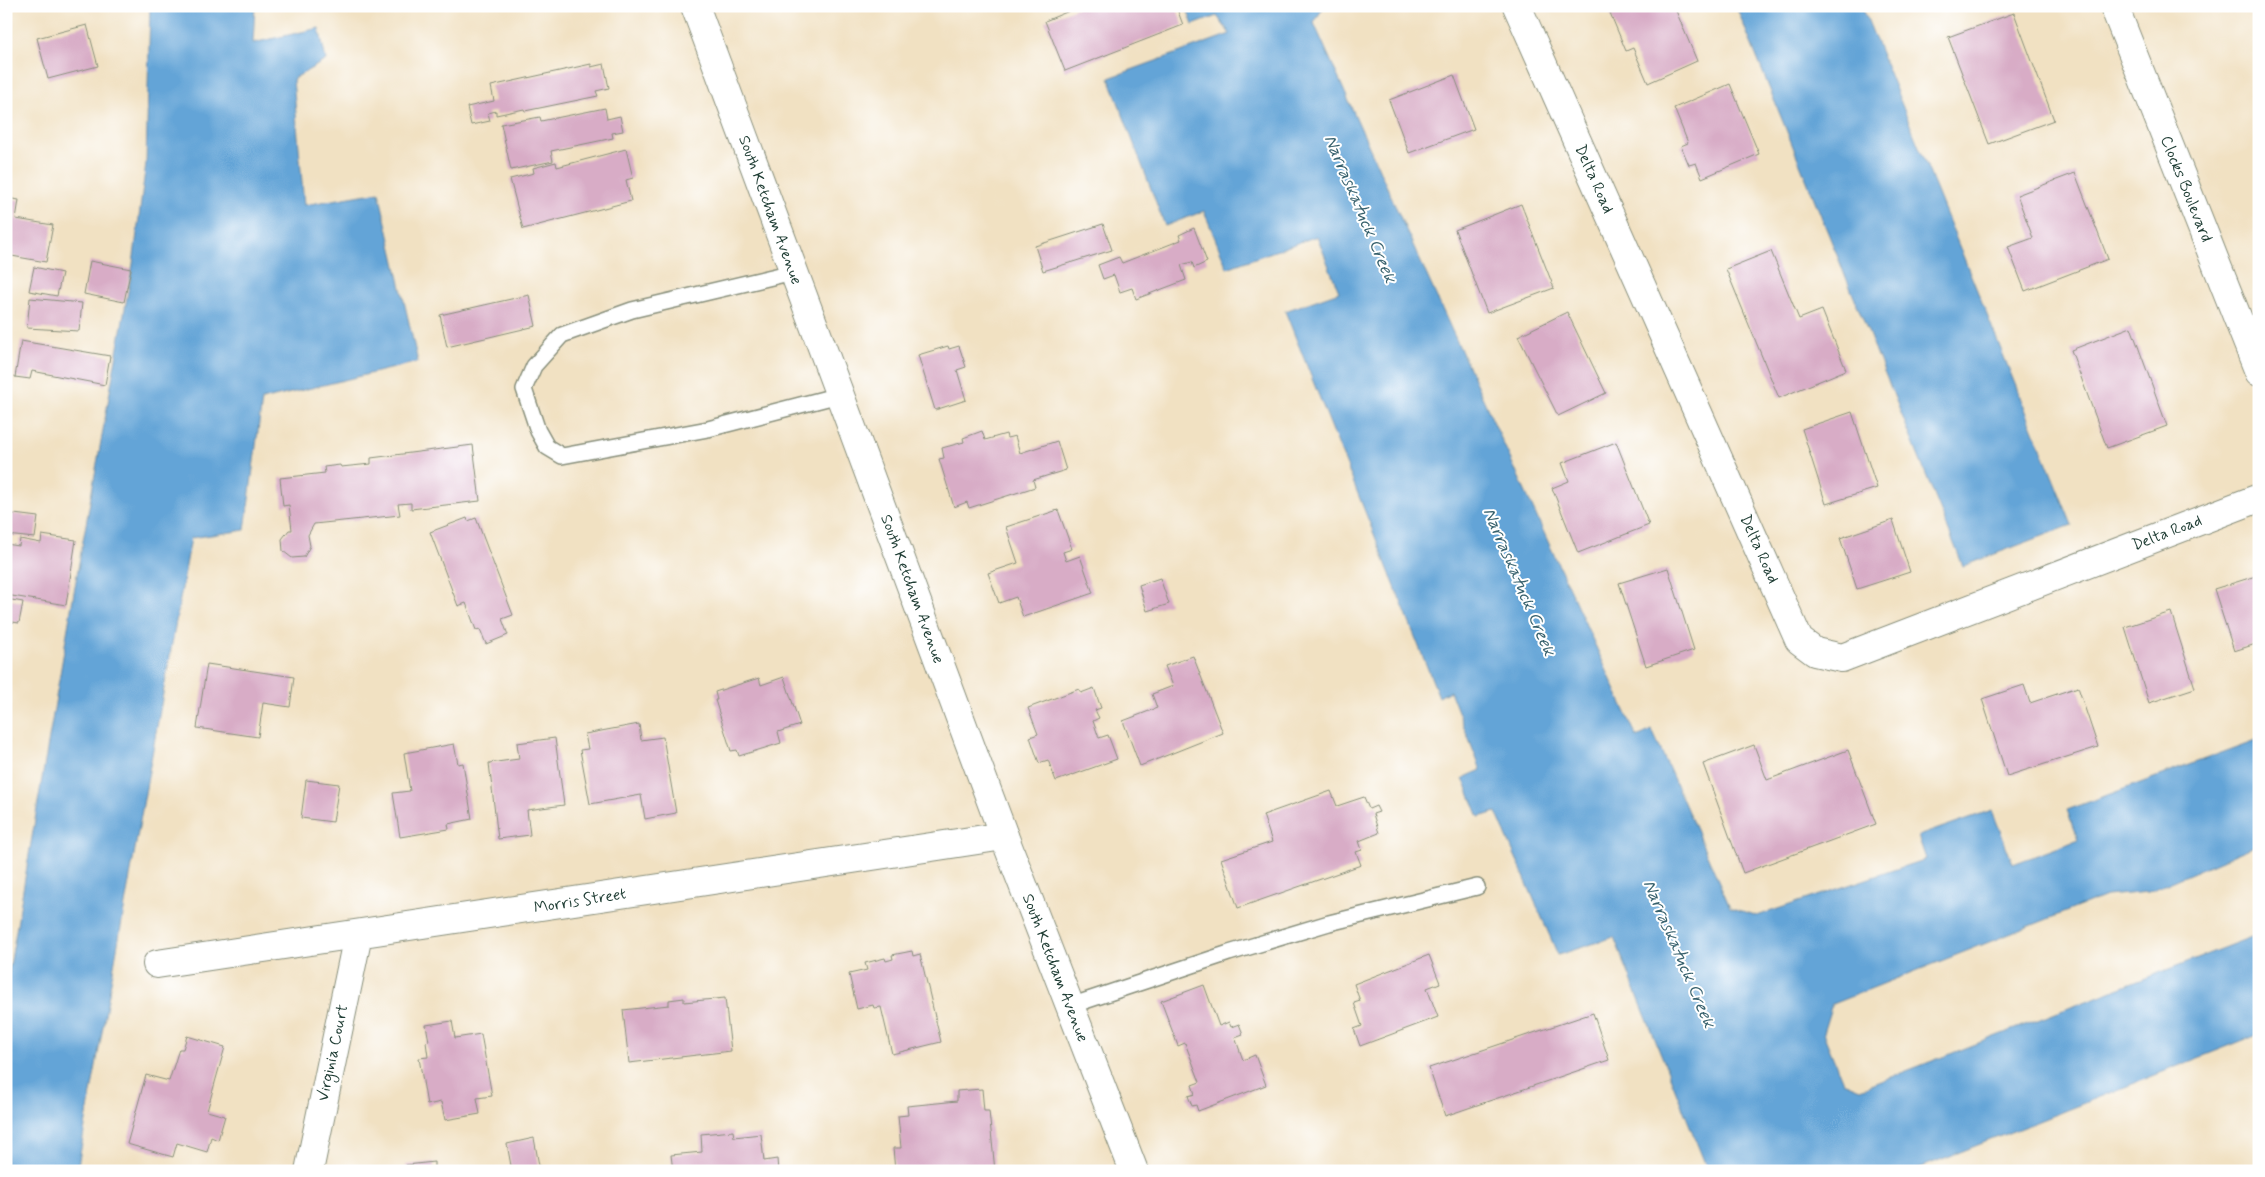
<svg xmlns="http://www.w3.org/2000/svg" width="2265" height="1177" viewBox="0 0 2265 1177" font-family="Mynerve,sans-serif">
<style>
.water{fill:#64a4d7;stroke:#427086}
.building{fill:#d8acc6}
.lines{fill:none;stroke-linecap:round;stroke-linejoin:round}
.service-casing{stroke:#888f7b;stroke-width:18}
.minor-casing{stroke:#888f7b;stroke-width:30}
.service{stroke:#fff;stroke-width:15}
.minor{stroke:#fff;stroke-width:28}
.labels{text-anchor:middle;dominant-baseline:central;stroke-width:4;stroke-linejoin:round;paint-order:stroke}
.street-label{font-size:16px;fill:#1f3d34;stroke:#fff}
.water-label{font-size:18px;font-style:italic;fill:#37616d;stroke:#fff}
</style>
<rect width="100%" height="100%" fill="#fff"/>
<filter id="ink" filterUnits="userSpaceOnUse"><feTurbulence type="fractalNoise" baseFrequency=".02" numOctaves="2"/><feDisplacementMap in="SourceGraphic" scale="10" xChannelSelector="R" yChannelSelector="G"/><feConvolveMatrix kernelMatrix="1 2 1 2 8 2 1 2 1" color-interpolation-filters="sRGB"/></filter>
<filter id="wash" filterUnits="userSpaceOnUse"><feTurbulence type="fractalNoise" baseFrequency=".0096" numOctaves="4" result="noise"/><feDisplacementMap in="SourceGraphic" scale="20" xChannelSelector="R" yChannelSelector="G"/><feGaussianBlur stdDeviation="1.12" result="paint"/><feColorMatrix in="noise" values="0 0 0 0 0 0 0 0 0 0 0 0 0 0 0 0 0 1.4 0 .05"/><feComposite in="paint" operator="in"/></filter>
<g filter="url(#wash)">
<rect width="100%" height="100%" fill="#f1e1c2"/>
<g class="water">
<path d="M150,6h105l-2,37 66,-15 7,32 -33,19 11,126 75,-13 39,170 -156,38 -17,130 -54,8 -114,633h-71v-182l73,-426 54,-299 13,-101z"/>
<path d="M1186,6h138l-10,17 89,200 234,514 15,-7 78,177 27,9 169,-57 -8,-23 74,-26 21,54 65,-24 -11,-30 192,-71v105l-111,48 -42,4 -274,108 -9,29 20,49 17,7 399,-155v100l-347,137h-204l-94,-234 -56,18 -62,-143 -17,5 -16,-39 18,-8 -31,-79 -11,6 -154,-386 54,-19 -22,-56 -90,32 -23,-57 -39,15 -56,-148 121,-44 -13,-18 -24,9z"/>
<path d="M1736,6h126l210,519 -109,41z"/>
</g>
<g id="blocks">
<g class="building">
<path d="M1081,6h95l7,19 -118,46 -20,-50z"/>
<path d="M1611,6h63l23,55 -49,22 -15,-35 -7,3 -18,-43z"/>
<path d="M2014,13l40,107 -65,24 -41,-107z"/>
<path d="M87,25l11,41 -50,13 -11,-41z"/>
<path d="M591,64v3l13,-3 5,24 -13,3 2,5 -73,15 -1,-2 -28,6v-4l-8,2 2,8 -19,4 -4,-18 27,-6 -3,-15z"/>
<path d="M1454,75l20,54 -65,24 -20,-53z"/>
<path d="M1730,84l29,70 -57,24 -6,-15 -7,2 -8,-19 7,-3 -14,-35z"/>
<path d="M6,88l5,21 -5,1z"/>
<path d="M605,108l2,11 13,-3 3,15 -11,2 1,5 -62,13 2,10 -42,9 -10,-46 39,-7 1,4z"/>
<path d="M626,149l7,29 -7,2 5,21 -108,28 -13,-50 24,-6 -1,-5 23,-6 1,5z"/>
<path d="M2075,173l33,86 -83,32 -17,-44 25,-9 -16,-43z"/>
<path d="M6,198l13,2 -3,19 37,6 -7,37 -40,-7z"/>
<path d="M1521,204l33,84 -67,25 -32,-83z"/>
<path d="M1103,224l9,26 -69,21 -8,-25z"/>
<path d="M1194,228l13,34 -13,6 -2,-6 -11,3 5,15 -50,19 -4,-11 -12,4 -6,-17 -11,4 -5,-14 21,-8 3,6 59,-23 -2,-5z"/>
<path d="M1771,251l28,68 23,-9 24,60 -67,28 -53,-129z"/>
<path d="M90,261l41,8 -7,33 -40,-8z"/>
<path d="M34,267l28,6 -5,23 -28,-5z"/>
<path d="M529,295l7,31 -89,21 -7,-32z"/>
<path d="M30,298l52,5 -3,28 -52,-3z"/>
<path d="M1567,312l39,81 -48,23 -40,-80z"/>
<path d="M2131,327l36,99 -60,22 -36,-98z"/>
<path d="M21,341l89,15 -5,29 -73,-14 -2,8 -15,-2z"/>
<path d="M948,346l1,3 10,-3 7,21 -9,3 9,30 -31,10 -17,-55z"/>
<path d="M1852,412l25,76 -51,16 -24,-75z"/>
<path d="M982,431l3,9 21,-6 1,4 8,-2 5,17 37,-12 9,29 -33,10 2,7 -66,21 -2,-6 -13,5 -15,-48 5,-1 -2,-10 22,-6 -1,-4z"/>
<path d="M1616,442l33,83 -71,28 -26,-65 17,-7 -7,-18z"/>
<path d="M473,445l7,56 -69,8v-6l-13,1 2,11 -86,9 -6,11 2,11 -6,11 -12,1 -9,-7 -1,-12 7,-9h3l-3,-25 -6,1 -3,-28 45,-5 -1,-6 16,-2 1,2 30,-3v-6z"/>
<path d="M1058,510l14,39 -9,3 3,9 14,-5 13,37 -70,24 -7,-20 -17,6 -11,-30 30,-10 -12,-36z"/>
<path d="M6,513l32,4 -3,21 -29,-3z"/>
<path d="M467,518l1,3 8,-3 37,97 -11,4 6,16 -22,9 -6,-15 -4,1 -10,-27 -8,3 -28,-74z"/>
<path d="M1893,520l17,52 -53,17 -17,-51z"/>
<path d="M42,535l34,5 -10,65 -60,-10v-51l13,2 1,-7 21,4z"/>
<path d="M1668,568l26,82 -48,16 -27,-83z"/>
<path d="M2259,575v68l-25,8 -20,-62z"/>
<path d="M1160,578l9,26 -22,7 -8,-26z"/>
<path d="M6,599l17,3 -4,21 -13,-2z"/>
<path d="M2171,612l24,76 -46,15 -24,-76z"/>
<path d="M1193,656l30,77 -83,33 -17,-45 34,-13 -5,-14 21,-8 -8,-20z"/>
<path d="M207,664l87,13 -4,30 -27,-4 -5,34 -61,-9z"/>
<path d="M784,677l16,48 -22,7 3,11 -42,13 -2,-6 -6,1 -16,-51h2l-2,-8 44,-14 2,7z"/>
<path d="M2024,685l6,18 48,-16 20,60 -91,29 -25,-77z"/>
<path d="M1094,688l7,20 -6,2 4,8 -6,3 6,17 9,-3 9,24 -61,22 -8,-21 -9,3 -9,-26 8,-3 -10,-26 51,-19 2,4z"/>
<path d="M639,724l2,16 22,-3 13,76 -31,6 -4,-24 -51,9 -10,-54 8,-1 -3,-15z"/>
<path d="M555,738l9,67 -37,5 3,25 -32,4 -9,-76 30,-4 -2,-16z"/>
<path d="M454,744l4,20 5,-1 9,56 -24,5 1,5 -49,8 -7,-44 17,-2 -6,-38z"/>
<path d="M1754,745l13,35 81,-30 28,74 -133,49 -40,-109z"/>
<path d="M306,780l33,4 -6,38 -32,-4z"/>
<path d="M1331,791l6,15 27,-9 5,12 7,-3 3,6 -6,2 6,19 -20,8 3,9 -6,2 5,13 -123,43 -17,-49 51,-17 -9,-27z"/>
<path d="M912,951l1,5 7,-2 21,88 -49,12 -11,-47 -7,1 -1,-3 -16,4 -8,-35 18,-4 -2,-7 20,-5 1,3 7,-2 -1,-4z"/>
<path d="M1429,955l11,28 -13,5 11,29 -78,29 -6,-17 8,-3 -8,-23 6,-2 -6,-17z"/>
<path d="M1204,985l15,41 10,-4 2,5 8,-3 4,10 -8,3 8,23 12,-5 11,30 -68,26 -2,-6 -4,1 -4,-10 7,-2 -3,-9 8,-3 -15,-39 -7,3 -17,-45z"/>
<path d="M684,998v4l41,-4 6,53 -102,12 -6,-53 46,-5v-5z"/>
<path d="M1593,1013l16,47 -164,56 -16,-48z"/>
<path d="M452,1021l3,17 26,-4 11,62 -15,2 3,16 -35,6 -4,-18 -14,3 -8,-47 9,-1 -2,-15 3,-1 -3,-16z"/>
<path d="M187,1036l38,11 -18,64 18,5 -7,24 -7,-3 -4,15 -30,-9 -4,14 -46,-13 19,-69 23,6 10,-32h4z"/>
<path d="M982,1089l2,22h5l6,60h-100l-2,-23h8l-3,-32 10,-1 -1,-9 50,-5v-10z"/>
<path d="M733,1131l1,6 27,-3 3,27 13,-2 1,12h-105l-2,-16 31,-3 -1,-18z"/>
<path d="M534,1138l6,33h-28l-5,-27z"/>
<path d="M434,1162v9h-27l-1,-6z"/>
</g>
</g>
</g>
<g filter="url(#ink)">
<use href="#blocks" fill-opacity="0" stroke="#888f7b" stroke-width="1"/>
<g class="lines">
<defs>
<g id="service">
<path d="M793,272l-161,38 -70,25 -28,31 -10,23 14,42 9,16 15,9 146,-27 131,-34"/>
<path d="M1070,1006l159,-53 100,-30 148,-36"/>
</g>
<g id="minor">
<path d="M695,6l309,830 130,335"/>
<path d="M1517,6l282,634 16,12 27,6 417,-160"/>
<path d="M2114,6l145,366"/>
<path d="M157,964l847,-128"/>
<path d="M309,1171l49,-236"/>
</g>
</defs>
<use href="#service" class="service-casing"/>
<use href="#minor" class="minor-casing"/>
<use href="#service" class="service"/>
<use href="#minor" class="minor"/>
</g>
</g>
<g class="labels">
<g class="street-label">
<text transform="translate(1594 179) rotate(66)">Delta Road</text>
<text transform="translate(2186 189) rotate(68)">Clocks Boulevard</text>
<text transform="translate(770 210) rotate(70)">South Ketcham Avenue</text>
<text transform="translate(2167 533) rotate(-21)">Delta Road</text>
<text transform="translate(1759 549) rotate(66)">Delta Road</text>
<text transform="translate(912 589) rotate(70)">South Ketcham Avenue</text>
<text transform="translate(580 901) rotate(-9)">Morris Street</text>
<text transform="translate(1055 968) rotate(69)">South Ketcham Avenue</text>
<text transform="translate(333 1053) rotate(-78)">Virginia Court</text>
</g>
<g class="water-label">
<text transform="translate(1360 209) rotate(67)">Narraskatuck Creek</text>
<text transform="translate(1519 582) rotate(67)">Narraskatuck Creek</text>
<text transform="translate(1679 954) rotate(67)">Narraskatuck Creek</text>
</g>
</g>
<rect width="2265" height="1177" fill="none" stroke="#fff" stroke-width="25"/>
</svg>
